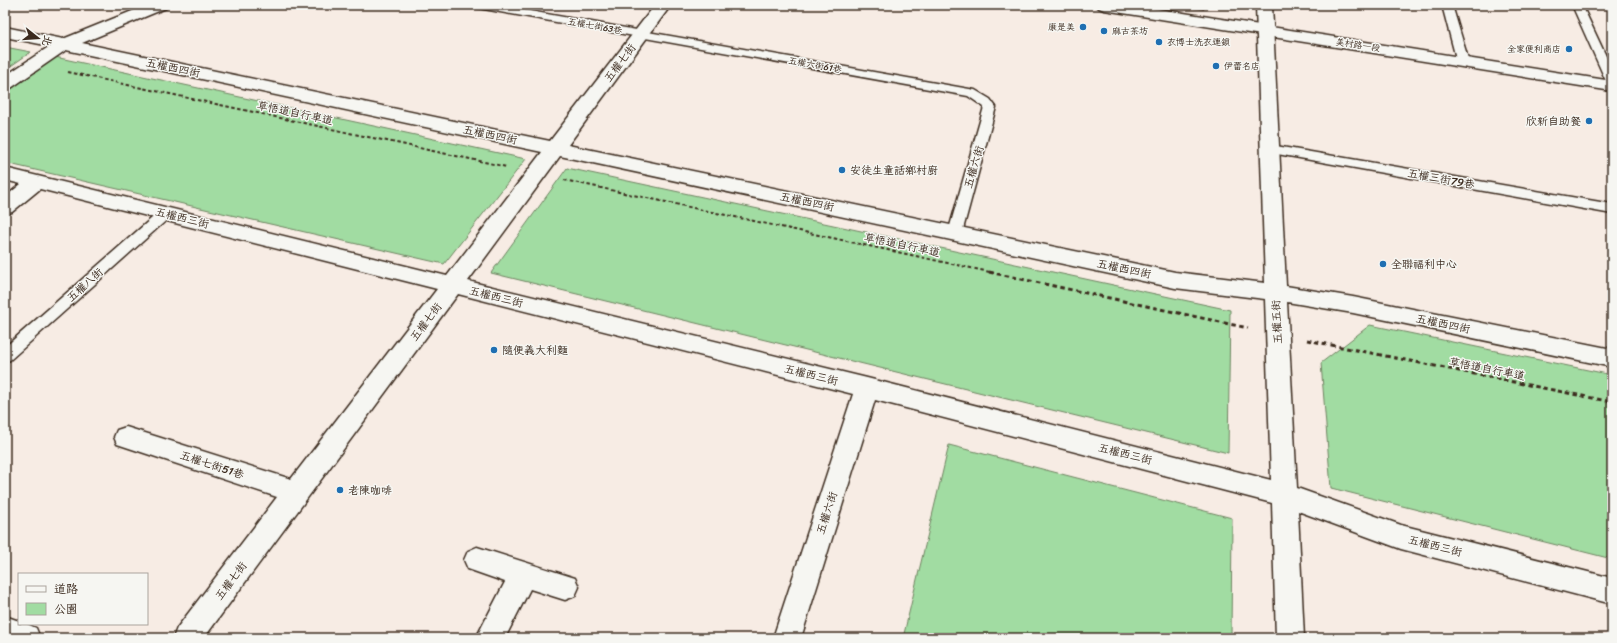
<svg xmlns="http://www.w3.org/2000/svg" width="1617" height="643" viewBox="0 0 1617 643" font-family="Sriracha,'LXGW WenKai TC',sans-serif">
<style>
.green{fill:#a1dca2;stroke:#6e8360}
.lines{fill:none;stroke-linecap:round;stroke-linejoin:round}
.lane-casing{stroke:#3b2a1e;stroke-width:3}
.street-casing{stroke:#3b2a1e;stroke-width:3}
.secondary-casing{stroke:#3b2a1e;stroke-width:3}
.path-far1{stroke:#3b2a1e;stroke-width:2;stroke-dasharray:3.5 2.5;stroke-linecap:butt}
.path{stroke:#3b2a1e;stroke-width:3;stroke-dasharray:4.5 3.5;stroke-linecap:butt}
.lane{fill:#f6f6f2;fill-rule:evenodd}
.street{fill:#f6f6f2;fill-rule:evenodd}
.secondary{fill:#f6f6f2;fill-rule:evenodd}
.wall{fill:#d7a896;stroke:#3b2a1e}
.shaded-wall{fill:#af887a;stroke:#3b2a1e}
.poi-dot{fill:#1f6fb2;stroke:#f6f6f2;stroke-width:1.5}
.labels{text-anchor:middle;dominant-baseline:central;stroke-width:3;stroke-linejoin:round;paint-order:stroke}
.far-street-label{font-size:9px;fill:#3b2a1e;stroke:#f6f6f2}
.far-poi-label{font-size:9px;fill:#3b2a1e;stroke:#f6f6f2;text-anchor:start}
.street-label{font-size:11px;fill:#3b2a1e;stroke:#f6f6f2}
.poi-label{font-size:11px;fill:#3b2a1e;stroke:#f6f6f2;text-anchor:start}
</style>
<rect width="100%" height="100%" fill="#f7ece4"/>
<filter id="ink" filterUnits="userSpaceOnUse"><feTurbulence type="fractalNoise" baseFrequency=".025" numOctaves="2"/><feDisplacementMap in="SourceGraphic" scale="8" xChannelSelector="R" yChannelSelector="G"/><feConvolveMatrix kernelMatrix="1 2 1 2 8 2 1 2 1" color-interpolation-filters="sRGB"/></filter>
<g filter="url(#ink)">
<g class="green">
<path d="M5,47l26,5 -26,18z"/>
<path d="M55,57l471,102 -82,105 -439,-101v-72z"/>
<path d="M567,168l663,142 -2,143 -737,-180z"/>
<path d="M1370,325l242,50v184l-281,-71 -10,-125z"/>
<path d="M949,445l283,73 -1,120h-328z"/>
</g>
<g class="lines">
<defs>
<g id="lane">
<path d="M473,5h23l479,85 15,9 6,8 -34,126 -2,3 -5,2 -5,-2 -2,-3 36,-126 -16,-11 -490,-88z"/>
<path d="M1442,5h10l17,57 -2,2h-8l-2,-2z"/>
<path d="M1572,5h10l30,64v16l-4,-2 -2,-2z"/>
<path d="M1270,145l342,59v10l-346,-62 -2,-3 2,-3z"/>
<path d="M165,209l5,2 2,3 -2,3 -160,143 -5,2v-15l155,-136z"/>
</g>
<g id="street">
<path d="M147,5h22l-3,3 -84,35 468,98 105,-136h16l-103,140 607,127 90,11 -9,-278h16l14,281 67,11 259,52v18l-259,-54 -66,-11 10,186 104,37 211,53v26l-211,-55 -103,-38 6,127h-28l-4,-135 -397,-103 -74,238h-28l80,-244 -395,-100 -254,344h-31l4,-10 100,-131 -160,-53 -3,-7 3,-7 9,-3 165,52 146,-190 -397,-100 -28,23 -7,2v-17l16,-13 -16,-4v-12l442,108 95,-124 -476,-102 -55,38 -6,1v-13l45,-30 -45,-9v-10l58,12zM560,156l615,132 90,11 6,181 -404,-102 -399,-97z"/>
<path d="M477,547l98,31 4,9 -4,9 -10,4 -35,-11 -25,49h-29l29,-56 -37,-13 -4,-9 4,-9z"/>
<path d="M5,616l14,5v3h8l9,4 4,10h-35z"/>
</g>
<path id="secondary" d="M1096,5h37l479,76v10l-508,-81 -5,-2z"/>
</defs>
<use href="#lane" class="lane-casing"/>
<use href="#street" class="street-casing"/>
<use href="#secondary" class="secondary-casing"/>
<g class="path-far1">
<path d="M68,72l439,95"/>
<path d="M564,180l430,93"/>
</g>
<g class="path">
<path d="M989,272l259,56"/>
<path d="M1307,340l305,62"/>
</g>
<use href="#lane" class="lane"/>
<use href="#street" class="street"/>
<use href="#secondary" class="secondary"/>
</g>
<path class="wall" d="M1174,5h37l-8,4z"/>
<path class="shaded-wall" d="M1205,5h6l-8,4z"/>
</g>
<g class="poi-dot">
<circle cx="1083" cy="27" r="4"/>
<circle cx="1104" cy="31" r="4"/>
<circle cx="1159" cy="42" r="4"/>
<circle cx="1569" cy="49" r="4"/>
<circle cx="1216" cy="66" r="4"/>
<circle cx="1589" cy="121" r="4"/>
<circle cx="842" cy="170" r="4"/>
<circle cx="1383" cy="264" r="4"/>
<circle cx="494" cy="350" r="4"/>
<circle cx="340" cy="490" r="4"/>
</g>
<g class="labels">
<g class="far-street-label">
<text transform="translate(595 26) rotate(10)">五權七街63巷</text>
<text transform="translate(1358 45) rotate(9)">美村路一段</text>
<text transform="translate(815 65) rotate(10)">五權六街61巷</text>
</g>
<g class="far-poi-label">
<text x="1075" y="27" text-anchor="end">康是美</text>
<text x="1112" y="31">麻古茶坊</text>
<text x="1167" y="42">衣博士洗衣連鎖</text>
<text x="1561" y="49" text-anchor="end">全家便利商店</text>
<text x="1224" y="66">伊蕾名店</text>
</g>
<g class="street-label">
<text transform="translate(620 63) rotate(-53)">五權七街</text>
<text transform="translate(173 68) rotate(12)">五權西四街</text>
<text transform="translate(295 113) rotate(12)">草悟道自行車道</text>
<text transform="translate(490 135) rotate(12)">五權西四街</text>
<text transform="translate(974 167) rotate(-74)">五權六街</text>
<text transform="translate(1441 179) rotate(10)">五權三街79巷</text>
<text transform="translate(807 202) rotate(12)">五權西四街</text>
<text transform="translate(182 218) rotate(14)">五權西三街</text>
<text transform="translate(902 245) rotate(12)">草悟道自行車道</text>
<text transform="translate(1124 269) rotate(12)">五權西四街</text>
<text transform="translate(85 285) rotate(-42)">五權八街</text>
<text transform="translate(496 297) rotate(14)">五權西三街</text>
<text transform="translate(426 322) rotate(-53)">五權七街</text>
<text transform="translate(1277 322) rotate(-93)">五權五街</text>
<text transform="translate(1443 324) rotate(12)">五權西四街</text>
<text transform="translate(1487 369) rotate(11)">草悟道自行車道</text>
<text transform="translate(811 375) rotate(14)">五權西三街</text>
<text transform="translate(1125 454) rotate(14)">五權西三街</text>
<text transform="translate(212 465) rotate(18)">五權七街51巷</text>
<text transform="translate(827 513) rotate(-72)">五權六街</text>
<text transform="translate(1435 546) rotate(14)">五權西三街</text>
<text transform="translate(231 581) rotate(-53)">五權七街</text>
</g>
<g class="poi-label">
<text x="1581" y="121" text-anchor="end">欣新自助餐</text>
<text x="850" y="170">安徒生童話鄉村廚</text>
<text x="1391" y="264">全聯福利中心</text>
<text x="502" y="350">隨便義大利麵</text>
<text x="348" y="490">老陳咖啡</text>
</g>
</g>
<rect width="1617" height="643" fill="none" stroke="#f6f6f2" stroke-width="20"/>
<rect x="10" y="10" width="1597" height="623" fill="none" stroke="#3b2a1e" stroke-width="1.5" filter="url(#ink)"/>
<rect x="18" y="573" width="130" height="52" fill="#f6f6f2" stroke="#aba49d"/>
<rect x="26" y="586" width="20" height="6" fill="#f6f6f2" stroke="#aba49d"/>
<text x="54" y="593" font-size="12" fill="#3b2a1e">道路</text>
<rect x="26" y="603" width="20" height="12" fill="#a1dca2" stroke="#aba49d"/>
<text x="54" y="613" font-size="12" fill="#3b2a1e">公園</text>
<g transform="translate(38 38) rotate(107)" stroke="#f6f6f2" stroke-width="3" paint-order="stroke">
<path d="M0-3L7 15L0 10L-7 15Z" fill="#3b2a1e"/>
<text y="-6" font-size="11" font-weight="bold" text-anchor="middle" fill="#3b2a1e">北</text>
</g>
</svg>
